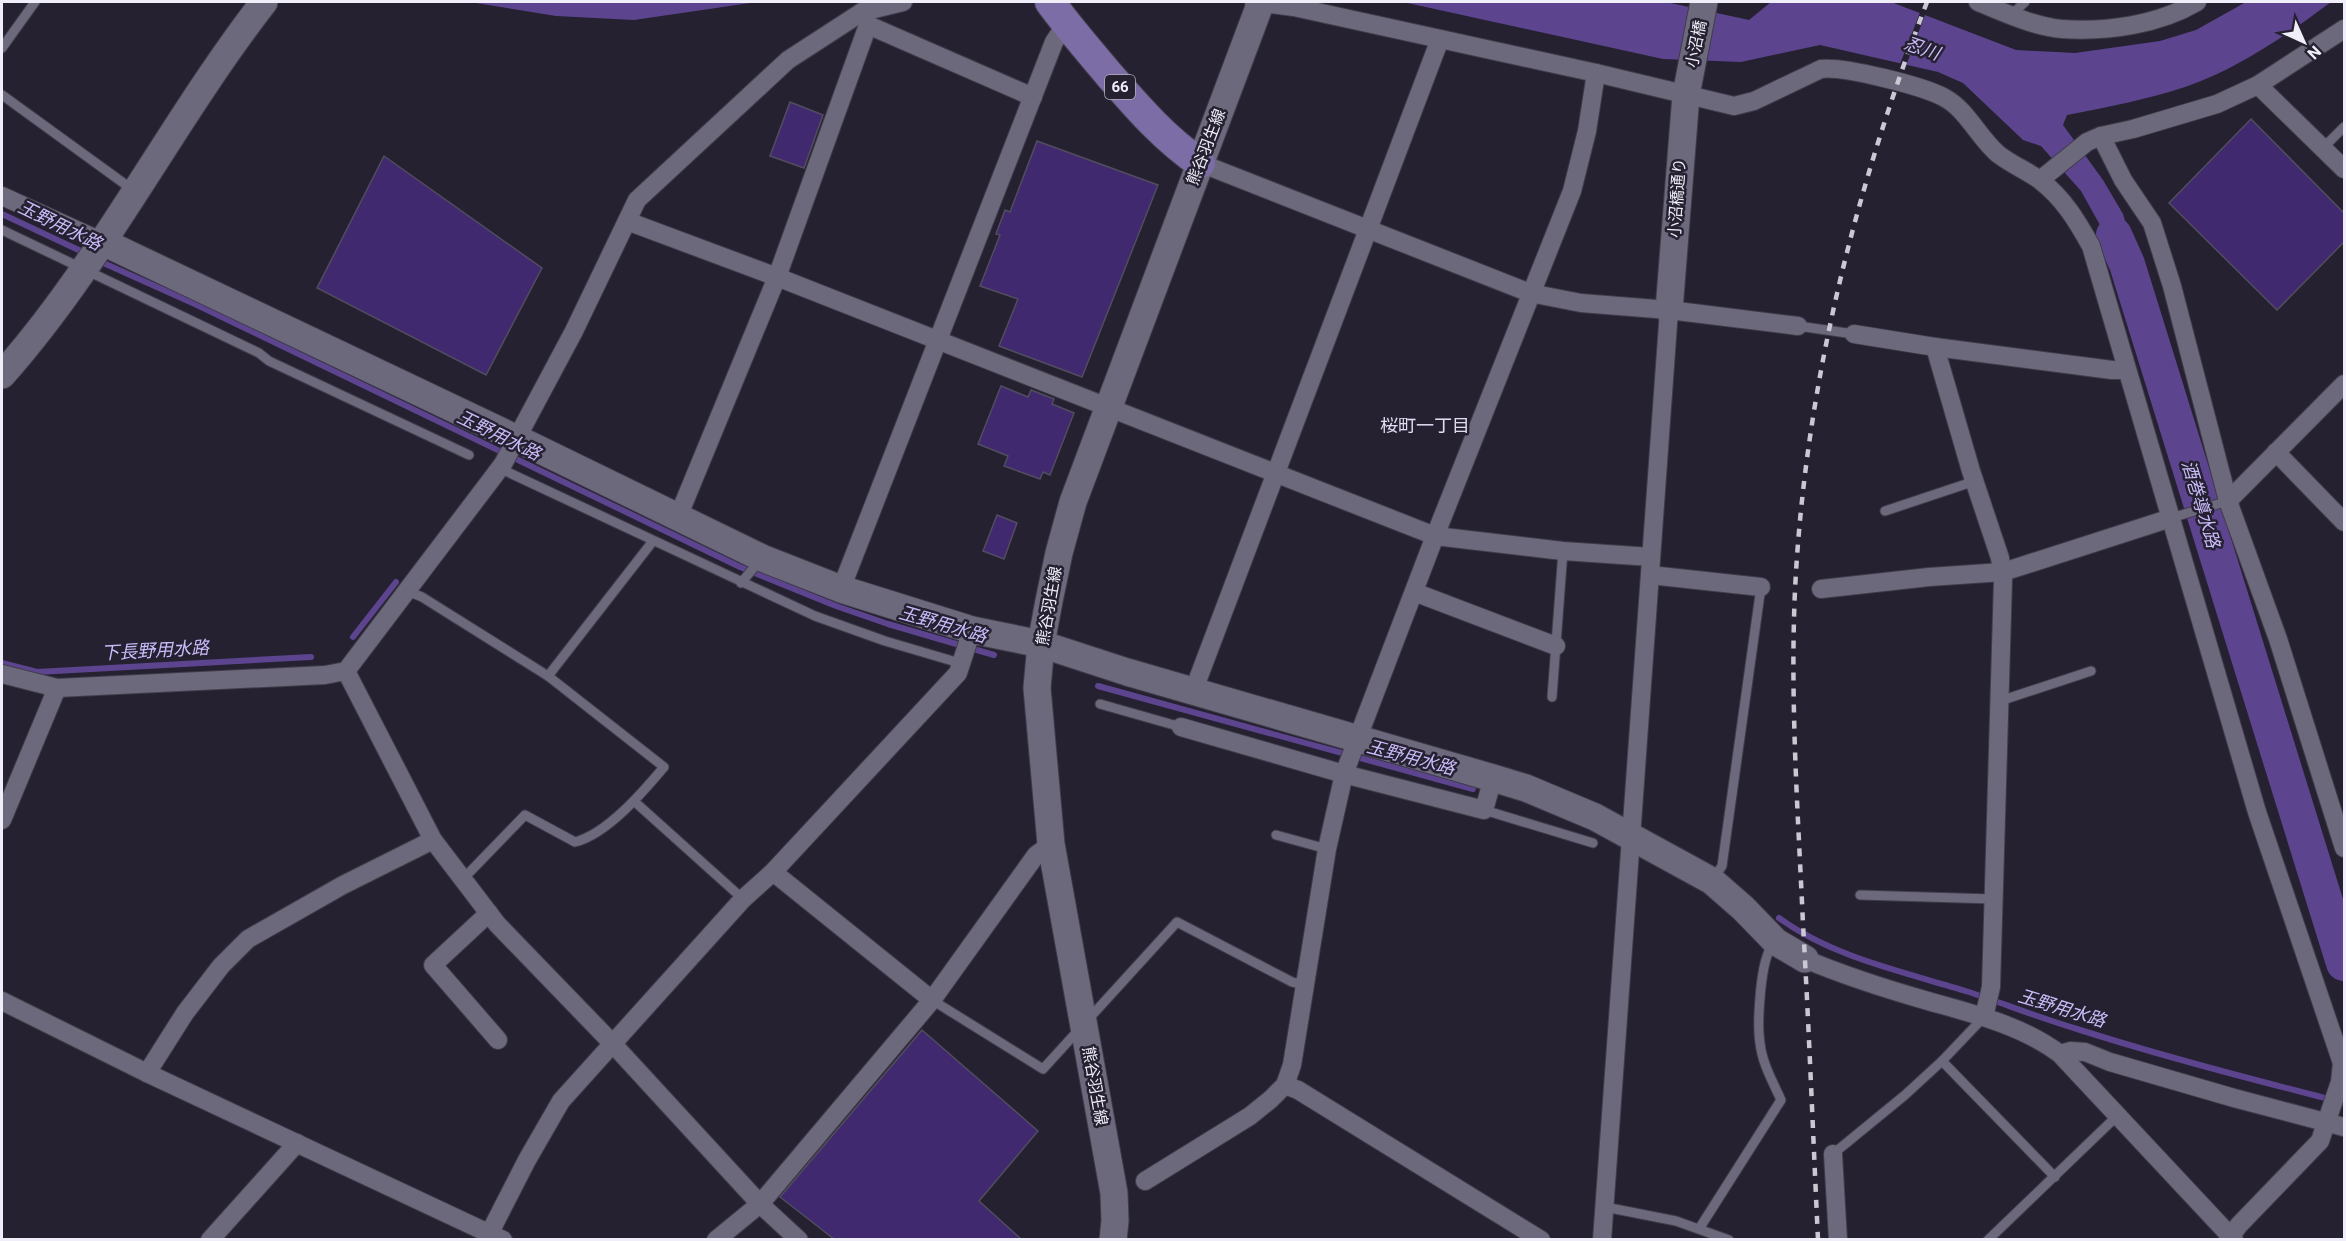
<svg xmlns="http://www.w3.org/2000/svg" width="2346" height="1241" viewBox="0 0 2346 1241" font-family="Roboto,'Noto Sans JP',sans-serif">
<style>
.water{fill:#5c458e}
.pier{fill:#252131}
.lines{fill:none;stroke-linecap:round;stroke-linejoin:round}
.stream{stroke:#5c458e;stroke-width:6}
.river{stroke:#5c458e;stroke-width:36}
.building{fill:#41296f;stroke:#514d5f;stroke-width:1.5}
.lane-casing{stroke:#403c4a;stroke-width:11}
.street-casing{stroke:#403c4a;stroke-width:20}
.secondary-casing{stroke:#403c4a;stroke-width:29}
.primary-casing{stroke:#403c4a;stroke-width:32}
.lane{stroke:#6d697c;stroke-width:9}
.street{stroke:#6d697c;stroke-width:18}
.secondary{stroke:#6d697c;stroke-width:27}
.primary{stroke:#7d6da7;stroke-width:30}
.rail{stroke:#cbc8d4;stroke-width:4.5;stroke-dasharray:8 8;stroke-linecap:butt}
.labels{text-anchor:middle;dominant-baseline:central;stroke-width:5;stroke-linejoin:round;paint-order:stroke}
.shield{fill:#252131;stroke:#b3b0bd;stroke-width:1.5}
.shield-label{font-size:15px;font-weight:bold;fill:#f0eef9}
.street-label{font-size:16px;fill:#f0eef9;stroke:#252131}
.water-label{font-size:18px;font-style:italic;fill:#cabbf9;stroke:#252131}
.neighbourhood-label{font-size:18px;fill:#e1dcf3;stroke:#252131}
</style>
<rect width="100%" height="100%" fill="#252131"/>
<g class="water">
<path d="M470,2h287l-123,18 -78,-4z"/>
<path d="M1403,2h263l83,18 22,-18h120l125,48 59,3 85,-12 36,-11 50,-28h85c-43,32 -92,66 -143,84 -39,13 -80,21 -121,29l-4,10 40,55 20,34 12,40 -6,5 3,21 -14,-21 -4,1 -14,-35 -19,-34 -40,-45 -18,-6 -60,-57 -25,-11 -118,-27 -79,17 -78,-3z"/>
</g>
<path class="pier" d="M1921,10l5,2 -20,54 -6,-2z"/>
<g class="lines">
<g class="stream">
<path d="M2,214l83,39"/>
<path d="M99,261l98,44 543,262 96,39 52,18 106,31"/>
<path d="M353,637l43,-55"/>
<path d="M2,663l35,9 274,-15"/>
<path d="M1098,686l375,103"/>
<path d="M1779,918c55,40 126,54 190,74 36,12 71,26 108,37 88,28 178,51 267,74"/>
</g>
<path class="river" d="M2114,235l13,29 217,699"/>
</g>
<g class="building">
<path d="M790,102l33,13 -19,53 -34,-12z"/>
<path d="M2251,119l93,94v29l-67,68 -108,-107z"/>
<path d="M1037,141l121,44 -76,192 -83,-31 19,-47 -38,-13 20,-51 -4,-1 9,-24 5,2z"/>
<path d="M384,156l158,112 -56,107 -169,-87z"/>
<path d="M1001,386l27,11 3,-7 23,9 -2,5 22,9 -24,62 -7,-3 -3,7 -36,-13 4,-10 -30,-12z"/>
<path d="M997,515l20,8 -13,36 -21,-8z"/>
<path d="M922,1030l116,101 -59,70 42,38h-187l-54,-42z"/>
</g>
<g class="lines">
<defs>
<g id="lane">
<path d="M2010,16l15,-14"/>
<path d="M2,48l33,-46"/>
<path d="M2,95l131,95"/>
<path d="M2323,148l21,-21"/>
<path d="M2,230l257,123 10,8 200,94"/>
<path d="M1798,326l56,8"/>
<path d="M499,468l316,148 70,25 78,23"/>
<path d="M1885,511l90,-30"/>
<path d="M2171,518l57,-17"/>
<path d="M741,583l20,-24"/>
<path d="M407,591l15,6 126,79 116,91c-21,25 -57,67 -89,75l-50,-27 -62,64"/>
<path d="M548,676l105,-135"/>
<path d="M1552,697l11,-146"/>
<path d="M2000,701l91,-30"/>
<path d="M1100,704l81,23"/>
<path d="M635,802l108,97"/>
<path d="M1484,810l109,33"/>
<path d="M1276,835l51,14"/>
<path d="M1713,879l9,-13 39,-279"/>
<path d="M1860,895l133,4"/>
<path d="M932,1000l111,69 134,-147 115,60 13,3"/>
<path d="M1942,1061l113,116"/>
<path d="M1833,1154l72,-59 37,-34 42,-44"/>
<path d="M1605,1207l71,14 53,19"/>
<path d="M1699,1229l82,-129c-8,-18 -19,-37 -21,-57 -3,-19 0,-85 13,-98"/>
<path d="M1988,1240l130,-125"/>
</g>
<g id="street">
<path d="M1254,2l40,5 302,66 138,33 20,-5 67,-32c22,-3 103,17 124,29 22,12 34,40 53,56 14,11 30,17 43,27 23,18 36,40 50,65l166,566 85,251 -2,19 -20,59 -81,84 -11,15"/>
<path d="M1978,2c25,10 57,25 84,27 45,3 96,-4 135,-27"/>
<path d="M868,25l165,72"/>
<path d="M2258,85l86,84"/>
<path d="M2101,136l22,44 29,43 20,63 56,215 50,138 66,209"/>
<path d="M1200,163l330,130 51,10 88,7 129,16"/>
<path d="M2040,180l47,-38 14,-6 32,-7 84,-25 41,-19 86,-56"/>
<path d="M2,196l101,46"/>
<path d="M627,221l150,56 658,259 128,15 88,6"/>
<path d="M1854,334l81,13 177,23h15"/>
<path d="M1935,347l36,124 29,87 3,22 -12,407 -7,30"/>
<path d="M2276,452l68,70"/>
<path d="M2228,501l116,-117"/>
<path d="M678,517l99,-240 91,-252 -6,-13"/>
<path d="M1650,575l111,12"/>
<path d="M841,589l213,-547 12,-18"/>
<path d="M1821,589l108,-12 74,-5 168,-54"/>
<path d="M1414,592l142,54"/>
<path d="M346,671l87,169 64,84 115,119 148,161 39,36"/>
<path d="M2,674l55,14 268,-13 21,-4 157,-207 71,-133 63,-131 151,-140 74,-48 41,-10"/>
<path d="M1193,692l247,-653"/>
<path d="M1181,727l163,47 140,36 9,-32"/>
<path d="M2,820l55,-132"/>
<path d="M773,872l159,128"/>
<path d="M489,913l-56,52 65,75"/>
<path d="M1805,959c40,17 81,30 123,42 46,13 93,24 132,53l174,186"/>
<path d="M2,1001l145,72 38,-60 36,-47 27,-27 95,-54 90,-45"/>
<path d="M2060,1054l11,-3 14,1 25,10 124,36 110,29"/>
<path d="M147,1073l356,167"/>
<path d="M1285,1085l13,5 243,150"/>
<path d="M1833,1154l5,86"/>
<path d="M1145,1181l105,-65 21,-17 14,-14 7,-20 35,-216 17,-75 91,-238 137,-345 15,-60 9,-58"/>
<path d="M210,1240l87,-97"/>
<path d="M486,1240l41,-80 34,-59 182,-202 30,-27 185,-199 14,-43"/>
<path d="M716,1240l44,-36 172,-204 104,-145 15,-11"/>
<path d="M1602,1240l67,-930"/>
</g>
<g id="secondary">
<path d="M103,242l429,204 230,112 79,31 131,41 69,14 86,28 366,106 33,10 69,29 117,64 31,27 33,34 29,17"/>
<path d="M1669,310l17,-215 18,-93"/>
<path d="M2,375c101,-114 169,-253 262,-373"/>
<path d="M1113,1240l2,-19 -1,-28 -63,-349 -14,-156 4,-44 8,-43 10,-48 14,-51 188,-500"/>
</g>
<path id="primary" d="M1050,2c19,26 40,50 61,75 28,32 54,62 89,86"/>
</defs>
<use href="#lane" class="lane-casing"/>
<use href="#street" class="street-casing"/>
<use href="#secondary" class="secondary-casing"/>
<use href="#primary" class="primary-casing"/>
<use href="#lane" class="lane"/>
<use href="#street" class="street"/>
<use href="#secondary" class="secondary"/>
<use href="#primary" class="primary"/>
<path class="rail" d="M1818,1240c-5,-106 -9,-211 -15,-316 -5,-111 -13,-222 -8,-334 10,-203 60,-400 132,-588"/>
</g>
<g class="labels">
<rect class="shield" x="1105" y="75" width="30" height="24" rx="4.5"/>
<g class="shield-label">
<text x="1120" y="87">66</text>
</g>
<g class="street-label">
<text transform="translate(1696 44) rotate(-79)">小沼橋</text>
<text transform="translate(1206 147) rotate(-69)">熊谷羽生線</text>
<text transform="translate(1677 198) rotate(-86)">小沼橋通り</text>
<text transform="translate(1049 606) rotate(-80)">熊谷羽生線</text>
<text transform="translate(1095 1086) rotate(80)">熊谷羽生線</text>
</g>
<g class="water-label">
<text transform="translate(1922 48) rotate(19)">忍川</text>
<text transform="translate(60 225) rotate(26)">玉野用水路</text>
<text transform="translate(499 435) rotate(26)">玉野用水路</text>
<text transform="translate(2201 504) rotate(73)">酒巻導水路</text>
<text transform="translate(943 624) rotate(16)">玉野用水路</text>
<text transform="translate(155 650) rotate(-3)">下長野用水路</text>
<text transform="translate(1411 757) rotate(15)">玉野用水路</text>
<text transform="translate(2062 1008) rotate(17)">玉野用水路</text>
</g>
<g class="neighbourhood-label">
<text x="1425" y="425">桜町一丁目</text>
</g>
</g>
<rect width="2346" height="1241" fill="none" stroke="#f0eef9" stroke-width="6"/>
<g transform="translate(2304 42) rotate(135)" stroke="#252131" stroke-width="4.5" paint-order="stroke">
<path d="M0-4.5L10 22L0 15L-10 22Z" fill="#f0eef9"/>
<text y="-9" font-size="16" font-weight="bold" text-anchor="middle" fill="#f0eef9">N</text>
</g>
</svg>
